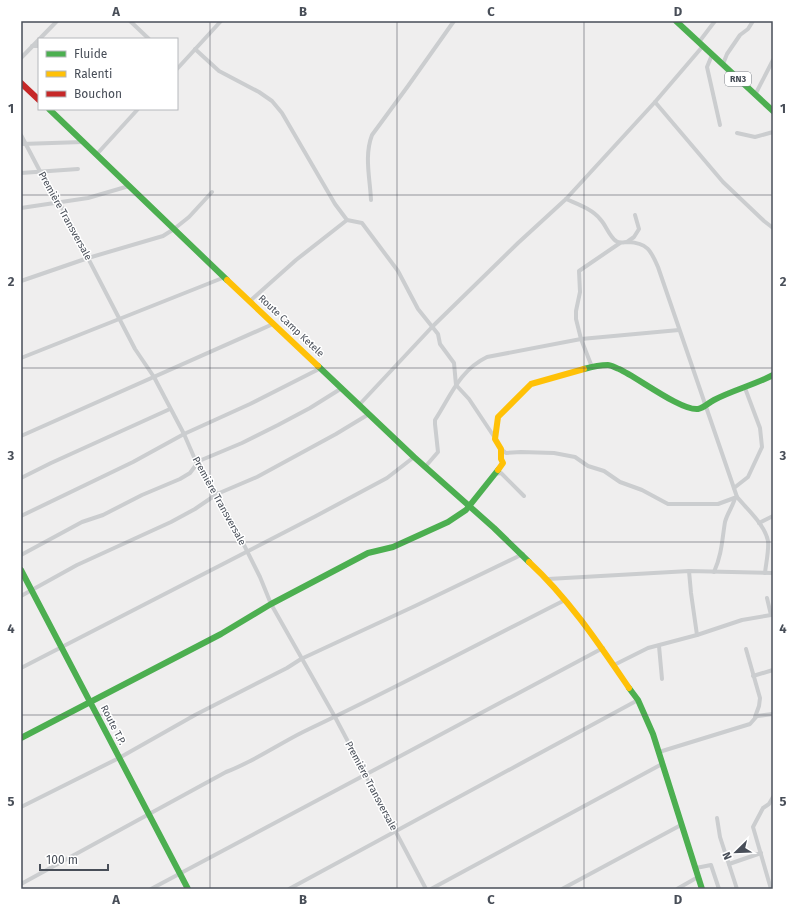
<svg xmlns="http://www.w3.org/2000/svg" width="794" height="910" viewBox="0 0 794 910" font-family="'Fira Sans',sans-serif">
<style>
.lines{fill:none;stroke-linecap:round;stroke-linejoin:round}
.street{stroke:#cbcdcf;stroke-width:4}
.fast{stroke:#4caf50;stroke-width:6}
.slow{stroke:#ffc107;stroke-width:6}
.jam{stroke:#c62828;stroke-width:6}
.grid{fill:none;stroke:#484e58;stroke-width:1;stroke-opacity:0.55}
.labels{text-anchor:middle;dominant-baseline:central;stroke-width:3;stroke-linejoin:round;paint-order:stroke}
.shield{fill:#fff;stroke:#7f838a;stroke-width:1}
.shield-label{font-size:9px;font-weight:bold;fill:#484e58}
.street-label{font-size:10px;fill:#484e58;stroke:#fff}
.neatline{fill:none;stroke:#484e58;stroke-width:1.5}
.grid-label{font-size:13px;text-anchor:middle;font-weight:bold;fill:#484e58}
</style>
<rect width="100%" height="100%" fill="#efeeee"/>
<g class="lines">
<g class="street">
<path d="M130,21l19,18"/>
<path d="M699,42l16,-21"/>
<path d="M32,46h7"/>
<path d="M195,49l24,22 40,21 13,9 10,12 53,91 12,16 15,3 36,48 20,38 20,25 2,10 14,19 2,22 13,14 26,39"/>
<path d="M712,55l-5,12 13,58"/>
<path d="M21,58l36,-37"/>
<path d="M723,64l4,-10 13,-19 8,-6 5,-8"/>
<path d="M177,69l44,-48"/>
<path d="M755,95l18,-35"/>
<path d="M655,102l68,80 41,39 9,7"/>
<path d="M737,133l18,4 18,-5"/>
<path d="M21,135l22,42 16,25 76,147 19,28 30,57 13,30 20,30 18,33 25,50 11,27 64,113 91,172"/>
<path d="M21,144l62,-2"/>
<path d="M97,154l41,-45"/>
<path d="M21,173l57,-4"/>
<path d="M566,199c11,5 26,10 34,20 6,6 9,17 16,22 4,3 8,1 12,1 20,1 23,9 30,25l79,230c11,13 28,28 31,44 1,10 -2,22 -3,32"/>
<path d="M371,200c-1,-22 -7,-44 1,-65l36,-49 46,-65"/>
<path d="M21,208l67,-10 41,-12"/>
<path d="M627,242l7,-5 5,-8 -4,-14"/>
<path d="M21,281l67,-23 75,-22 11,-7 15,-12 23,-25"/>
<path d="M250,301l46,-41 51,-40"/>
<path d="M21,358l204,-81"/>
<path d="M592,367l-11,-28 -5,-20v-8l4,-19 -1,-21 41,-28"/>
<path d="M359,405l73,-78 86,-84 48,-44 89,-97 48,-56"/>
<path d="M21,436l252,-112"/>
<path d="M501,449l5,4 15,-1 33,1 21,4 13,9 16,5 16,11 22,8 26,14h50l19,-7"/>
<path d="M425,467l13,-15 -3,-28v-4c16,-25 25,-50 52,-63l94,-18 98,-9"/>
<path d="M495,474l6,-1 23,23"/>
<path d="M21,478l30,-15 119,-54"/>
<path d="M734,488l14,-11 14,-30 -2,-19 -15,-40"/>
<path d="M21,516l112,-54 51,-28 66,-30 71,-36"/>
<path d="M759,523l14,-7"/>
<path d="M21,555l61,-33 21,-7 39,-20 38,-16 10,-6 9,-12 43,-18 36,-18 32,-17 32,-20"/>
<path d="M689,571l2,22 6,42"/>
<path d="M714,572c8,-18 8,-32 11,-50 2,-8 8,-16 10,-24"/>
<path d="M548,579l141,-8 84,2"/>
<path d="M21,596l56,-31 94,-43 24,-13 22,-15 40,-17 79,-43 33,-20"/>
<path d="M659,646l3,33"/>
<path d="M746,649l14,49 -1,8 -4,11"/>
<path d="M614,665l34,-17 49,-13 45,-15 29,-5 -4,-17"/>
<path d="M21,668l295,-152 71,-38 27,-21"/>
<path d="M753,676l20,-6"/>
<path d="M659,752l91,-28 7,-8 16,-2"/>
<path d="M21,807l98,-49 76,-43 92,-47 14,-9 114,-53 108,-52"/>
<path d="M717,818l3,19 17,52"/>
<path d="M729,864l32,-11"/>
<path d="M696,868l15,-3 8,24"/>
<path d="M21,884l205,-112c27,-10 51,-27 77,-40 89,-42 175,-88 262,-132"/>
<path d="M151,889l452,-241"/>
<path d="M289,889l349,-189"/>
<path d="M431,889l231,-125"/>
<path d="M562,889l119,-64"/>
<path d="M677,889l21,-12"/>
<path d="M771,889l-18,-62 10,-19 6,-4 4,-7"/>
</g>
<g class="fast">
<path d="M676,21l97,90"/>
<path d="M49,109l178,171"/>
<path d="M318,366l96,91 80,71 35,34"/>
<path d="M584,369c7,-2 16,-4 24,-4 3,0 8,3 11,4 18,8 62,42 79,40 6,-1 10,-6 16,-9 19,-10 40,-15 59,-25"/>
<path d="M21,570l167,319"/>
<path d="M629,688l9,12 15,34 49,155"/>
<path d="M21,738l200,-104 50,-30 97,-51 25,-6 55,-25 18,-12 32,-40"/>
</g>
<g class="slow">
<path d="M227,280l91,86"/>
<path d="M498,470l5,-7 -2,-4v-10l-6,-10 3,-22 33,-33 53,-15"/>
<path d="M529,562c40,37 70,82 100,126"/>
</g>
<path class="jam" d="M21,83l18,17"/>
</g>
<path class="grid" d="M210,21v868M397,21v868M584,21v868M21,195h752M21,368h752M21,542h752M21,715h752"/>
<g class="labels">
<rect class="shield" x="725" y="72" width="26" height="14" rx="3"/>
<g class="shield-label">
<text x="738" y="79">RN3</text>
</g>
<g class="street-label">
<text transform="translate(65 216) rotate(61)">Première Transversale</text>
<text transform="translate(291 326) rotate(43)">Route Camp Ketele</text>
<text transform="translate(219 501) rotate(61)">Première Transversale</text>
<text transform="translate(113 725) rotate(63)">Route T.P.</text>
<text transform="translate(371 786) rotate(62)">Première Transversale</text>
</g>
</g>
<rect width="794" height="910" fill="none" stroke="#ffffff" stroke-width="44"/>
<rect x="38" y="38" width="140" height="72" fill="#ffffff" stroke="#b6b8bc"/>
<rect x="46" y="51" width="20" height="6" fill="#4caf50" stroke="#b6b8bc"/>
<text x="74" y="58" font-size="12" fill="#484e58">Fluide</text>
<rect x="46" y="71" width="20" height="6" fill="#ffc107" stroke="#b6b8bc"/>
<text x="74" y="78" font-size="12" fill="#484e58">Ralenti</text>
<rect x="46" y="91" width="20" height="6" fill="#c62828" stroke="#b6b8bc"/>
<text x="74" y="98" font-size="12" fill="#484e58">Bouchon</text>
<g transform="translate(736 852) rotate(247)" stroke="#ffffff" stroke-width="3" paint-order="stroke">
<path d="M0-3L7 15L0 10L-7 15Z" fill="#484e58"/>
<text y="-6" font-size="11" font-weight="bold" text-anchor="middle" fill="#484e58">N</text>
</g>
<path d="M40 864v6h68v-6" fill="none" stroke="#484e58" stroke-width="2"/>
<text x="46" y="864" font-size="12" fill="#484e58" stroke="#ffffff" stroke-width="3" paint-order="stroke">100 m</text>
<rect x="22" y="22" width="750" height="866" class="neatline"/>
<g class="grid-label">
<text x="116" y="16">A</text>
<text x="303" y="16">B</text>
<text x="491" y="16">C</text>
<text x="678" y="16">D</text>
<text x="11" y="113">1</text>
<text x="783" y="113">1</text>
<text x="11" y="286">2</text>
<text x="783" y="286">2</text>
<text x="11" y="460">3</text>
<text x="783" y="460">3</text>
<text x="11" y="633">4</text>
<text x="783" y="633">4</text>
<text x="11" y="806">5</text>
<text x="783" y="806">5</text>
<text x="116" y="904">A</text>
<text x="303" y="904">B</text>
<text x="491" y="904">C</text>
<text x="678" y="904">D</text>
</g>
</svg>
